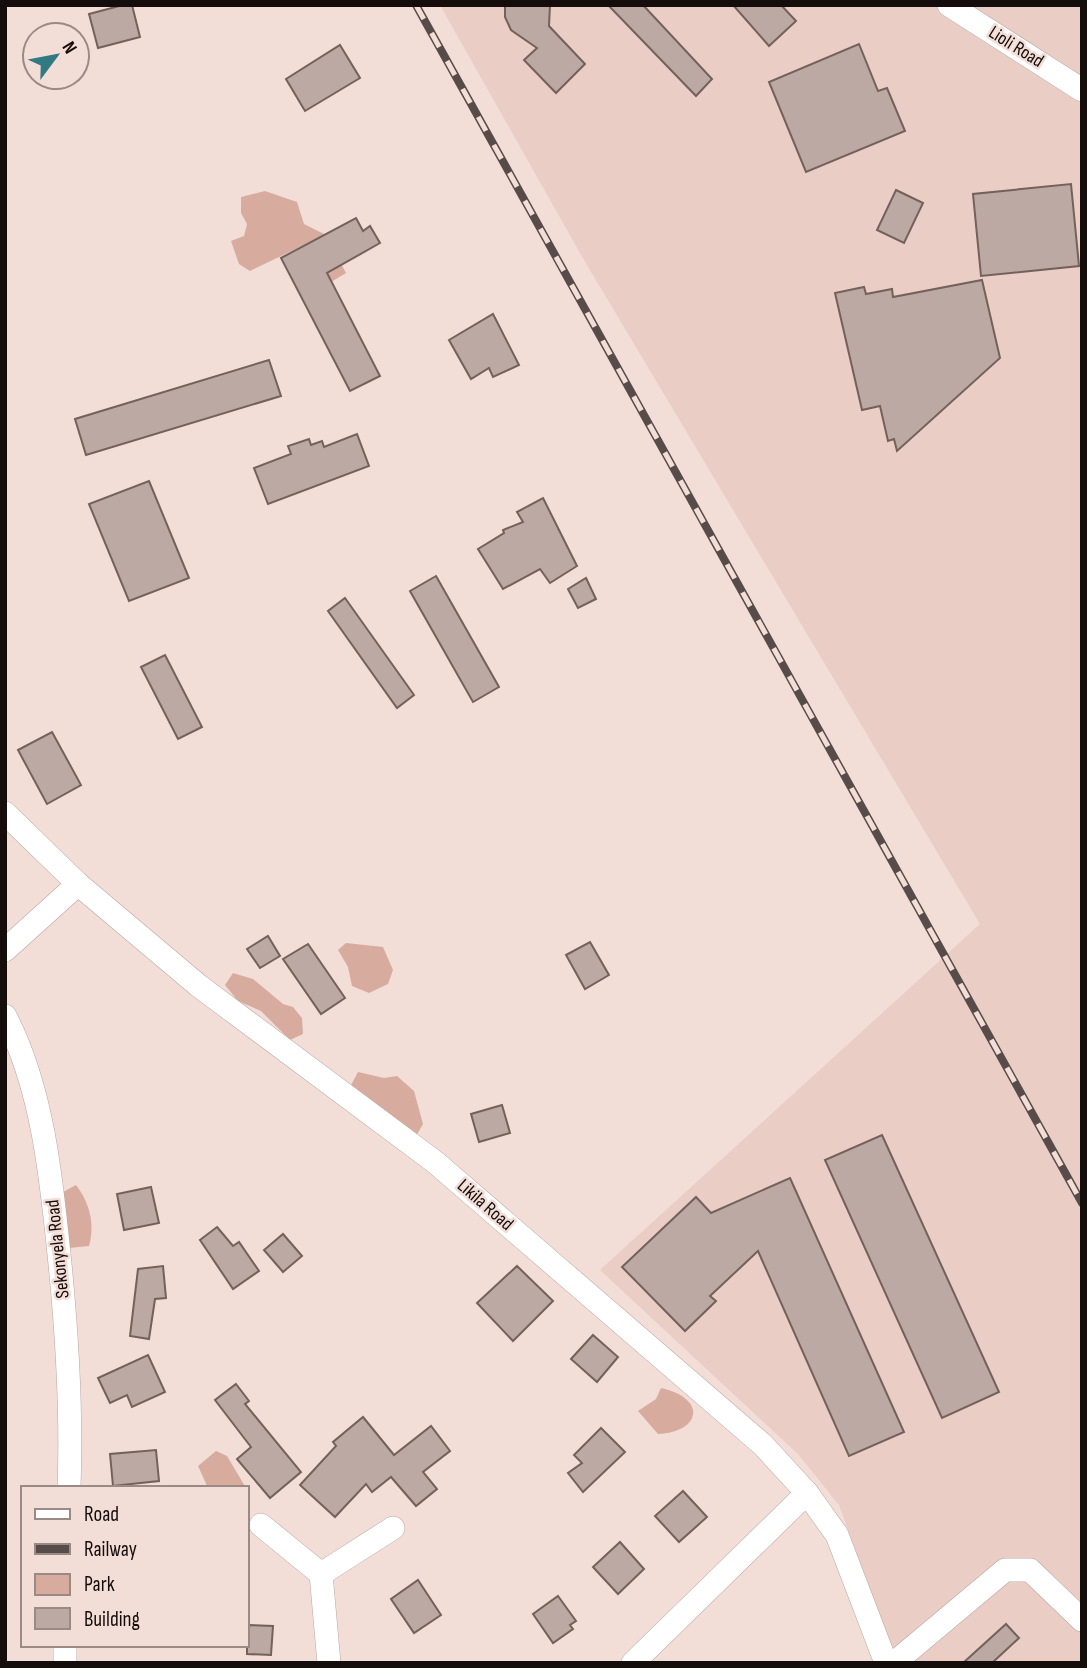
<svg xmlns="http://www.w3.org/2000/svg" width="1087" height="1668" viewBox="0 0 1087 1668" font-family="'Sofia Sans Condensed',sans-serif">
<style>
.built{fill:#eacdc4}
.green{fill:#d7ac9f}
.building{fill:#bda9a3;stroke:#73615b;stroke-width:2}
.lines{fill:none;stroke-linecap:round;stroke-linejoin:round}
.street-casing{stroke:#baa6a0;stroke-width:24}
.street{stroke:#fff;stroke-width:23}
.rail-casing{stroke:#574c49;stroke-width:8}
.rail{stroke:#f3ddd7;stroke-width:5;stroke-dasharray:16;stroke-linecap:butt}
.labels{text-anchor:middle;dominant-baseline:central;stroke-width:5;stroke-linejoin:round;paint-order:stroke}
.street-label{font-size:19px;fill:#140d0b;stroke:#f3ddd7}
</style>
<rect width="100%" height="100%" fill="#f3ddd7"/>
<path class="built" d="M440,5h642v1658h-185l-58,-158 -41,-51 -198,-184 380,-346 -396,-664z"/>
<g class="green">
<path d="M265,191l32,11 7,22 22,11 20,38 -15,9 -21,-40 -60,29 -11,-7 -8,-23 13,-5 3,-12 -6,-11v-16z"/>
<path d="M346,943l37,4 10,23 -5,14 -19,9 -17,-7 -4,-19 -10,-17z"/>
<path d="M233,973l20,6 30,25 10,3 9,11 1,16 -13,6 -29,-29 -23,-10 -13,-16z"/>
<path d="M358,1072l26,6 13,-2 17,15 9,33 -8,14 -66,-49z"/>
<path d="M76,1185c14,18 19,40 13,61l-20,2 -6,-56z"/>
<path d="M661,1388c46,10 41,44 -3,46l-20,-23 18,-12z"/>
<path d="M216,1451l11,5 19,32h-38l-10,-22z"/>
</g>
<g class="building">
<path d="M123,5h9l8,32 -42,11 -9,-34z"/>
<path d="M505,5h45l-1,21 36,38 -29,29 -32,-33 13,-12 -26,-18 -6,-13z"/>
<path d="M608,5h35l69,74 -16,17z"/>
<path d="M733,5h48l15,16 -27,25z"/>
<path d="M859,44l19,47 9,-3 18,43 -99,41 -37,-90z"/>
<path d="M340,45l20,33 -55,33 -19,-32z"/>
<path d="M1071,184l8,82 -98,10 -8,-82z"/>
<path d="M896,190l27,13 -19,40 -27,-13z"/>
<path d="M356,218l7,13 7,-5 10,17 -53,30 53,103 -30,15 -69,-133z"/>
<path d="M982,280l18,78 -103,93 -3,-12 -6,2 -8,-35 -18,4 -27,-117 29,-6 2,7 26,-5 1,8z"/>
<path d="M493,314l26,51 -26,12 -4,-9 -18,11 -22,-39z"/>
<path d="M269,360l12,36 -195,59 -11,-36z"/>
<path d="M357,434l12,32 -101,38 -14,-36 37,-14 -3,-8 21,-7 2,6 11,-4 2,6z"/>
<path d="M149,481l40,97 -60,23 -40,-97z"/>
<path d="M543,498l34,68 -27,17 -10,-14 -37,20 -25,-40 26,-16 -1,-3 20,-8 -6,-10z"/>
<path d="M436,576l63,111 -26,15 -63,-111z"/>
<path d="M586,578l10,21 -18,9 -10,-19z"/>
<path d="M345,598l69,97 -17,13 -69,-97z"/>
<path d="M165,655l37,72 -24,12 -37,-72z"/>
<path d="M52,732l29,53 -34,19 -29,-54z"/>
<path d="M268,936l12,20 -20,12 -13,-19z"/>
<path d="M590,942l19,33 -24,14 -19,-34z"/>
<path d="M308,944l37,54 -24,16 -38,-55z"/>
<path d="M502,1105l8,28 -31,9 -8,-28z"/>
<path d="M882,1135l117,257 -57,26 -117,-258z"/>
<path d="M790,1178l114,254 -55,24 -91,-205 -48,45 6,5 -31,30 -63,-64 74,-70 15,16z"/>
<path d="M151,1187l8,36 -35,7 -7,-36z"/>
<path d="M217,1227l16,19 6,-4 20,29 -26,18 -33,-49z"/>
<path d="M283,1234l19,22 -19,16 -19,-22z"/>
<path d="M163,1266l3,32 -11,1 -6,40 -19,-3 8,-67z"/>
<path d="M517,1266l36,35 -40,40 -36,-38z"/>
<path d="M593,1335l25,22 -21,25 -26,-23z"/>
<path d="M148,1355l17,37 -33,15 -5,-12 -17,8 -12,-25z"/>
<path d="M236,1384l13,17 -4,3 56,68 -31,26 -33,-39 14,-12 -36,-47z"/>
<path d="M363,1417l31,38 37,-29 19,25 -27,21 14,17 -21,17 -25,-29 -19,15 -6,-8 -31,33 -35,-32 36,-39 -3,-4z"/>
<path d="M601,1428l24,24 -42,40 -15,-19 14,-10 -8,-8z"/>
<path d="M156,1450l3,31 -46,5 -3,-32z"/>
<path d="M683,1491l24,26 -28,25 -24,-26z"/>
<path d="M620,1542l24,27 -26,25 -25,-27z"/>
<path d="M418,1580l23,35 -27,18 -23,-34z"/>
<path d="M558,1596l18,25 -6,4 3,4 -20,14 -20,-29z"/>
<path d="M1006,1624l13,14 -27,25h-29z"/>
<path d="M247,1625l26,1 -2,29 -24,-1z"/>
</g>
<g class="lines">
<defs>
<g id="street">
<path d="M949,5l133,85"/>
<path d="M5,813l73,71 121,102 236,176 328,283 44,48 30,42 49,128"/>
<path d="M5,950l73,-66"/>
<path d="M5,1016c37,71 46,159 54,238 8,78 13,155 10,234"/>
<path d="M261,1525l60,49 8,89"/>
<path d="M321,1574l72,-46"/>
<path d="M65,1663v-18"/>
<path d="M633,1663l174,-170"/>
<path d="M894,1663l111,-93h25l52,50"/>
</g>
</defs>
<use href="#street" class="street-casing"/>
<use href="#street" class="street"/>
<defs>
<path id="rail" d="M416,5l666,1198"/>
</defs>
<use href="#rail" class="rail-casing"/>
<use href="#rail" class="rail"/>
</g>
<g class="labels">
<g class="street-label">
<text transform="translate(1016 47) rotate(32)">Lioli Road</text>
<text transform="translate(485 1205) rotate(41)">Likila Road</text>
<text transform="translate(58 1249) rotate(-96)">Sekonyela Road</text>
</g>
</g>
<rect width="1087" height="1668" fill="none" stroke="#140d0b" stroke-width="14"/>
<rect x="21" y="1486" width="228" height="161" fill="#f3ddd7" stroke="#9a8a85" stroke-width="2"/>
<rect x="35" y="1509" width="35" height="10" fill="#ffffff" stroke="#9a8a85" stroke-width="2"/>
<text x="84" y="1521" font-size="21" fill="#140d0b">Road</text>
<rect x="35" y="1544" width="35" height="10" fill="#574c49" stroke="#9a8a85" stroke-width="2"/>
<text x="84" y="1556" font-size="21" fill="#140d0b">Railway</text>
<rect x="35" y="1574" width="35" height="21" fill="#d7ac9f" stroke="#9a8a85" stroke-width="2"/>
<text x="84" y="1591" font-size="21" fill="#140d0b">Park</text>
<rect x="35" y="1608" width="35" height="21" fill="#bda9a3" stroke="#9a8a85" stroke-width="2"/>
<text x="84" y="1626" font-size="21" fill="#140d0b">Building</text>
<g transform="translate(56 56) rotate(58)"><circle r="33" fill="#f3ddd7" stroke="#9a8a85" stroke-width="2"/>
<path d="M0-5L12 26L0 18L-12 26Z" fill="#327a83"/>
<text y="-10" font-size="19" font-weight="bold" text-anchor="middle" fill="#140d0b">N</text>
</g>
</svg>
